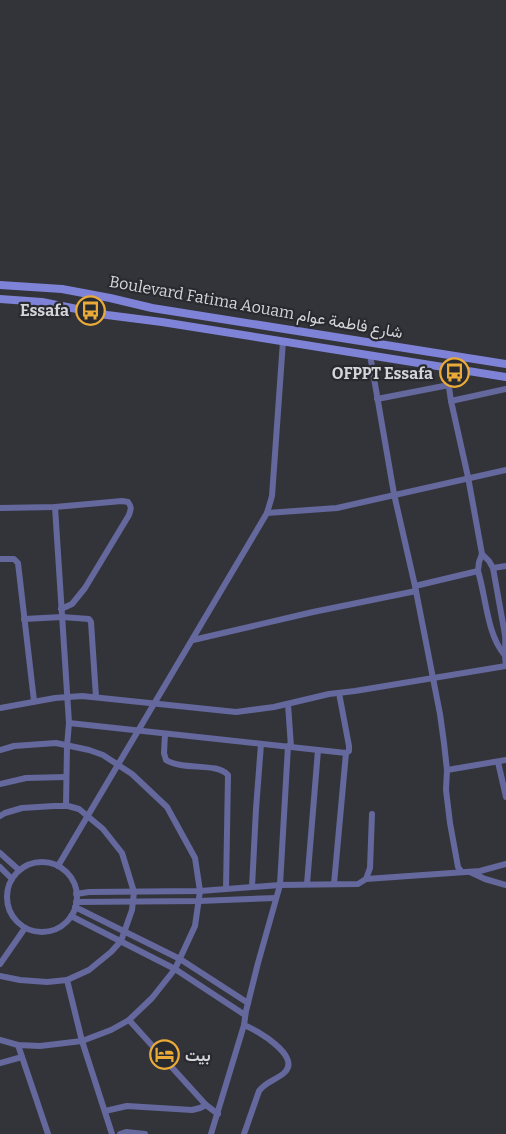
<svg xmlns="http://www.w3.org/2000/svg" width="506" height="1134" viewBox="0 0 506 1134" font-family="Bitter,Vazirmatn,serif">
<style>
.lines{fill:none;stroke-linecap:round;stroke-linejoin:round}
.minor{stroke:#64689d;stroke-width:6}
.secondary{stroke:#7f83d7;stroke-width:8}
.labels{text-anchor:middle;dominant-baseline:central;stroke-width:4.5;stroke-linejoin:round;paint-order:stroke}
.street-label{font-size:16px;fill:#d5d5d9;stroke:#292a30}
.poi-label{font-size:16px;font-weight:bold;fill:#d5d5d9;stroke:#292a30;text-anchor:end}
</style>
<rect width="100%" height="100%" fill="#33343a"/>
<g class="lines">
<g class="minor">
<path d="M370,355l24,139 21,92 25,128 4,29 3,27 -1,20 4,33 8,44 3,4"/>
<path d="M446,367l5,34 17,76 14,77 -3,8 -1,9c8,26 9,63 26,83"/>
<path d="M377,399l72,-14"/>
<path d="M451,401l55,-12"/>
<path d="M55,507l14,216 -2,23 -1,60"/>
<path d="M0,508l55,-1 67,-6 6,1c4,5 3,7 1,13l-44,73 -13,16 -11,5"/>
<path d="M267,513l70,-5 169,-38"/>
<path d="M482,554l7,7 4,7 12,67c1,10 -1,20 1,30"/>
<path d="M0,559h14l4,4 16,138"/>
<path d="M493,568l13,-2"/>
<path d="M415,586l63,-15"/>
<path d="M24,619l38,-2 27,2 2,3 5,75"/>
<path d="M193,640l120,-28 103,-21"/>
<path d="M288,704l3,43"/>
<path d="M0,708l55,-10 27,-2 154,16 38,-5 55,-13 26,-3 151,-25"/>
<path d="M69,723l277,30 3,-2v-5l-10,-53"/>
<path d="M165,734l-1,19 2,7c18,11 51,2 62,15l-2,114"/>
<path d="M0,750l14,-4 42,-3 33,7 14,5 29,19 35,33 28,51 5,33 -5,35 -20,43 -23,29 -23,22 -18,10 -29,11 -42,5 -22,-1 -18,-5"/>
<path d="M498,762l8,35"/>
<path d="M447,770l59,-10"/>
<path d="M0,784l26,-6 40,-1"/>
<path d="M0,816l5,-3 17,-5 32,-2h14l11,3 24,20 19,24 12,39 -2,18 -11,31 -10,11 -22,18 -22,10 -20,2 -27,-2 -20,-4"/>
<path d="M0,853l19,17"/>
<circle cx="42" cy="897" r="35"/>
<path d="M58,866l209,-353 5,-17 11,-155"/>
<path d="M0,867l12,12"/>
<path d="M470,872l15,7 21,6"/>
<path d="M366,879l114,-8 26,-7"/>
<path d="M307,884l11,-134"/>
<path d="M334,884l12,-131"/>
<path d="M252,887l4,-78 5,-65"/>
<path d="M76,894l13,-2 111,-1 80,-6 78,-1 8,-5 4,-11 2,-54"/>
<path d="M76,902l123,-1 77,-3"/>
<path d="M75,907l105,52 68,44"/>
<path d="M71,916l104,53 70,46"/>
<path d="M0,964l25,-36"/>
<path d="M67,980l15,61 30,93"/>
<path d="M129,1020l77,85 12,9"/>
<path d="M244,1025l2,-14 12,-48 22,-78 8,-139"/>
<path d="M18,1045l30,89"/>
<path d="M0,1063l22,-6"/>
<path d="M105,1111l22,-5 65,4 8,-2 6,-3"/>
<path d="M120,1134l6,-2 19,2"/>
<path d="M211,1134l33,-109c13,5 57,31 41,47 -8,8 -19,9 -26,19l-15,43"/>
</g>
<g class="secondary">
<path d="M0,285l62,4 48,9 42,10 354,56"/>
<path d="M0,299l42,3 65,13 55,7 344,55"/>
</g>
</g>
<defs>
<symbol id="bus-ring" viewBox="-11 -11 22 22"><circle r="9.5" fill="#292a30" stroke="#eaaa38" stroke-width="1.5"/><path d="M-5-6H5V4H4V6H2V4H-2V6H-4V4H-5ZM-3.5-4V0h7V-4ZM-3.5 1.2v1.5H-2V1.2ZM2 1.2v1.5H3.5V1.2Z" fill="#eaaa38"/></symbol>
<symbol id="hotel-ring" viewBox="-11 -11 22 22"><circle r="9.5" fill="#292a30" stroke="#eaaa38" stroke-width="1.5"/><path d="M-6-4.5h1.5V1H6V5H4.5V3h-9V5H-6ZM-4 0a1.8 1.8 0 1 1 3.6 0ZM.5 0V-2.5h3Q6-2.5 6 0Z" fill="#eaaa38"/></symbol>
</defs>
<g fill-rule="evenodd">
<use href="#bus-ring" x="74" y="294" width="33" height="33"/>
<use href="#bus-ring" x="438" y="356" width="33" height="33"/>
<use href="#hotel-ring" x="148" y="1038" width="33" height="33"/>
</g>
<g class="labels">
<g class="street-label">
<text transform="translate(256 307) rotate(10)">Boulevard Fatima Aouam شارع فاطمة عوام</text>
</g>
<g class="poi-label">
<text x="69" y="310">Essafa</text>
<text x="433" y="373">OFPPT Essafa</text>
<text x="185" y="1055" text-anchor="start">بيت</text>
</g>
</g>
</svg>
